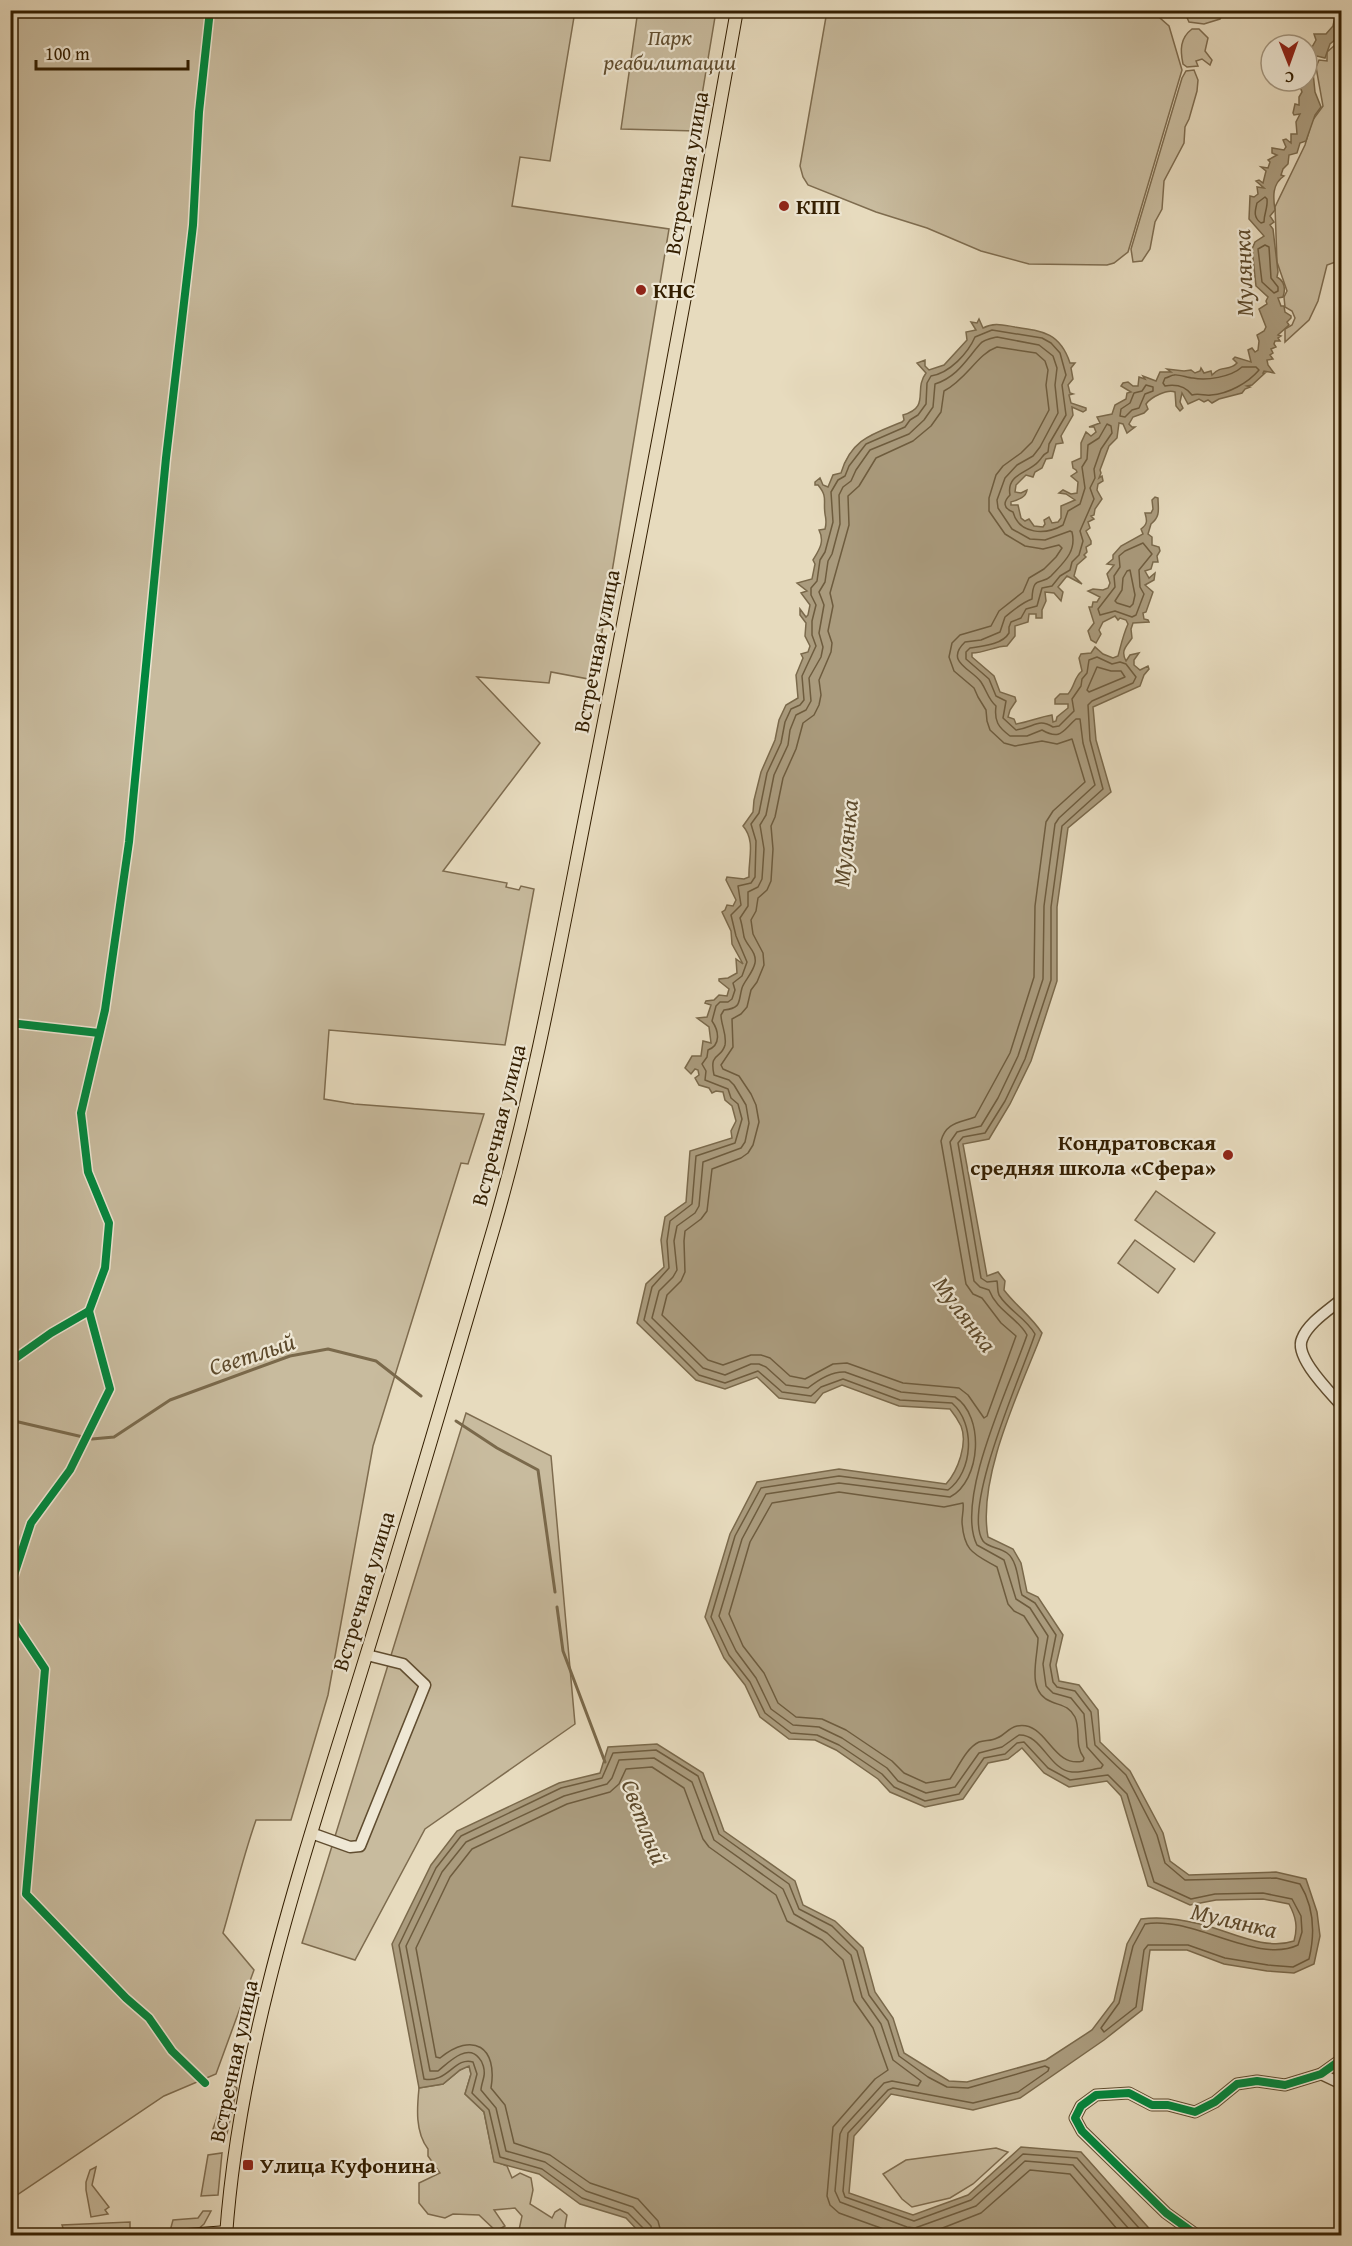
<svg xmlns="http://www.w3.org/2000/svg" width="1352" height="2246" viewBox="0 0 1352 2246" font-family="'Gentium Book Plus',serif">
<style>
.green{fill:#c8bb9e;stroke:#7e6c4f;stroke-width:1.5}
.water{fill:#aa9b7d;stroke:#7a694b;stroke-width:1.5}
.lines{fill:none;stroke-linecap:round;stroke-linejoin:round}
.shore{stroke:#6e5c3e;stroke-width:1.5}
.stream{stroke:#7a694b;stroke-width:3}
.minor-casing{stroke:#604d30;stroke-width:13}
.major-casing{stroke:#331e00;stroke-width:14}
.minor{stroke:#efe8d5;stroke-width:10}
.major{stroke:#e7dbbe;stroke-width:12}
.cycleway-casing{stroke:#efe8d5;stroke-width:11}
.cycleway{stroke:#00873e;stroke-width:8}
.poi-dot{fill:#8f2418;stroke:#efe8d5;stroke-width:2}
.labels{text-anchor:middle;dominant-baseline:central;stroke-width:4.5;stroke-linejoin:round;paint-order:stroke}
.park-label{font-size:22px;font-style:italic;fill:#604d2f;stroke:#efe8d5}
.street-label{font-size:22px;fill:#331e00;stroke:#efe8d5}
.poi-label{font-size:22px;font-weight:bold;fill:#331e00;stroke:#efe8d5;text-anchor:start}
.water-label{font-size:24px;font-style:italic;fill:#5d4a2c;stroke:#efe8d5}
</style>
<rect width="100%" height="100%" fill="#e7dbbe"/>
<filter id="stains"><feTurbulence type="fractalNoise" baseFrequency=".00333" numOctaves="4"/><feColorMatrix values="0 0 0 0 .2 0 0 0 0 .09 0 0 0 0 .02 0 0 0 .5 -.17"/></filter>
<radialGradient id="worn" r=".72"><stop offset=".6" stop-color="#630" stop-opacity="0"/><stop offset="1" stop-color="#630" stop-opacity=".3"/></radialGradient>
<g class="green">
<path d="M11,10l564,1 -25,150 -30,-4 -8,49 157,23 -75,451 -43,-8 -2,11 -72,-6 63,66 -97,128 64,12 -1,4 13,3 2,-4 13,3 -29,156 -176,-15 -5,69 30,5 130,10 -16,50 -7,-1 -88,283 -45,249 -37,125h-35c-13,37 -22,75 -33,113l31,37 -38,104 -52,22 -153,103z"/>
<path d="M638,10l78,1 -20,120 -75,-2z"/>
<path d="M1152,11l17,15 13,44 -54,182 -14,11 -7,2 -78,-1 -48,-13 -54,-23 -51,-16 -68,-27 -5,-8 -3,-11 27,-155z"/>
<path d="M1184,11h41l-5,8 -16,5 -15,-2z"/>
<path d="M1192,29h7l9,9 -3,13 7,9 -2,5 -8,-6 -6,2 2,5 -11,1 -4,-3c-3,-14 -3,-26 9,-35z"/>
<path d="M1341,40v220l-14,5 -9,36 -9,19 -24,22v-13l7,-4 3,-7 -3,-7 -7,-4 -1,-10 3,-6 -10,-29 -2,-55 30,-62 7,-24 11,-15 -7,-39 3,-7 8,1v-9z"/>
<path d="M1194,70l4,10 -1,11 -8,28 -4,8 -1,16 -20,38 -2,28 -7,13 -5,27 -8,12 -9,1 -2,-13 51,-171 4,-7z"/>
<path d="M1156,1191l59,42 -21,29 -59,-42z"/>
<path d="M1135,1240l40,29 -17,24 -40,-30z"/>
<path d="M466,1413l85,43 24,268 -150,105 -70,131 -53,-17z"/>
<path d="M469,2065l2,9 -6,20 19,18 10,49 13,5 5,12 8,-5 11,5 2,12 -3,14 22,14 3,-6 5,-3 7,6 -2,11 1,9h-42l-5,-5 3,-14 -7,-8 -21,2 11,16 -9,5 -17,-16 -26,-1 -8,4 -17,-4 -9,-11v-20l21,-10 -12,-17v-7c-13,-17 -11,-41 -9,-61l24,-4 17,-14z"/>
<path d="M231,2084l6,4 -10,46 -4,4 -8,-1 -2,-8 15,-42z"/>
<path d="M996,2148l12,4 -35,32 -23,14 -38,9 -10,-8 -19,-25 23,-14z"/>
<path d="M222,2153l-4,42 -17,1 7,-41z"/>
<path d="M96,2167l-4,18 17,22 -4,3 3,4 -17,3 -5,-27v-8l4,-12z"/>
<path d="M203,2211h8l-7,13 -7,6 -27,1 3,-11 25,-2z"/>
<path d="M130,2222v7l-65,5 -3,-9z"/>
</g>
<path class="water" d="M1341,18v17l-11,9 -5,14 -8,-2 -5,6 3,30 6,15 -6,8 -9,26 -6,2 -3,10 -8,2 -1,9 -5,5 -2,6 3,1c-12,8 -11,21 -9,34l-5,6 4,6 -4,3 3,4 5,43 -1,5c7,4 9,11 6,20l-5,1 3,8h3l1,6 6,4v2l-4,4 2,3 -11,10 3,1 -3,2 2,3h-5l-1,3 2,3 -5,2 2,4 -3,2 3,4 -6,1 1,5 6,8 -10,-2 -1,2h2l-13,12 -5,1 3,1 -5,2 -3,4 -23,6 -7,4 -4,-3 -4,2 -5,-3 -11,5 -6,-11 -2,9 3,6 -3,3 -4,-5 -1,-14c-8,-3 -24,5 -29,12l2,5 -4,4 -11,4 -4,7 3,3h3l-8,6 -4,-9 -4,-1 -2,15 -8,8 -9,24 1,3 -2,5 3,-2 1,5 -5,3 -1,6 5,9 -7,10 -1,6 -3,1 3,3 -6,3 2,6 -4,3 5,10v3l-5,3 1,5 -3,3 2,2 -9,8 -3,11 8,8 -15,-8 -9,11 5,5 -2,9 -7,-8 -9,-1 1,9 -4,9v8h-6v-4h-7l-1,8 -13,4v10l-8,10c-12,0 -22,7 -35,7v4l22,19 6,16 15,5 1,4 -6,9 -2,7 6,2 2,5c13,-2 23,-7 36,-9l1,7 3,-1 1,-4 11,-9v-4h-13v-5l5,-5h8c7,-8 6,-17 14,-23l-3,-13 2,-4 10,-1 4,-6 8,7 10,4 5,-2c3,-11 5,-21 10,-32l-2,-4 -6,-2 -2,2 -3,-4 -12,6 -4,8 2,4 -5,9 -5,-3 -3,-9 6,-8 -5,-16h3l1,-5h4l3,-5 -12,-6 5,-2 10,1 5,-2 2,-5 -3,-9 7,-9 -7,-1 6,-5v-4l8,-9 22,-12 -2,-5c7,-5 6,-9 4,-16h6l2,-4 -1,-9 3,-3 3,1c0,11 3,18 -7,26l-3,10 4,3v8l7,2 1,4 -3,5 1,6h-5l-2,7 -6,2 4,7 6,-5 -1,7 -9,5 8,7 -7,20 -3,1 1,6 4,1 1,2 -16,1 -2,6 1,9c-5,8 -12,12 -6,23l4,-6 9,-2 -5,7v5l6,5 8,-4 1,3 -5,6 -4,11 -47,21 3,33 15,52 -43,36 -11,79v74l-26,80 -21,43 -21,35 -26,5 24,132 11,-4 7,9 -1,9c12,16 27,26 38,43 -22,57 -65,144 -54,204l25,12 8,14 6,29 11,5 25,38 -7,30 3,16 20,4 19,25 2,32 30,29 33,62 7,28 19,14 87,-3 30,7 11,33 3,24 -6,28 -20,9 -27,-2 -43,-7 -37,-14h-37l-8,60 -38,30 -84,58 -47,12 -82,-16 -37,42 -5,57 64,22 55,-20 53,-48 60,5 74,83h-513l-16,-17 -46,-14 -41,-30 -45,-12 -10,-50 -19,-18 6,-20 -2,-8 -9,4 -17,14 -24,4 -27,-144 39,-79 26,-34 102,-48 41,-10 8,-26 49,-3 46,29 21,58 71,50 8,24 32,16 28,27 12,44 18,26 11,35 45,28 18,1 79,-22 46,-30 22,-29 13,-57 14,-25c20,-3 39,0 59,5 30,7 64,27 94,17 4,-14 2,-24 -5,-37l-26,-5 -47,1 -26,5 -42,-19 -27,-90 -14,-15 -38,6 -25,-14 -22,-25 -14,11 -20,4 -25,36 -38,8 -35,-15 -12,-13 -42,-29 -21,-10 -26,-1 -29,-22 -15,-32 -21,-27 -19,-41 25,-83 27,-52 82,-13 107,15c12,-13 22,-41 15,-58 -3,-6 -7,-12 -11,-17l-51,-3 -57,-21 -19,8 -8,10 -36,-5 -22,-21 -32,12 -29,-9 -59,-57 9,-39 18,-17 -3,-27 4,-23 21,-15 4,-51 42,-13 -1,-7 5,-10 -4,-15 -7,-6 -2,-8 -7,-1 -4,2 -3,-5 -10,-3 -4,-7 4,-3 -1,-5 -3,-1 -4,5 -6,-6 7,-12h9l2,-15 8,2 -2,-16 -12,-9 10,-1 4,-12 -6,-2 1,-2 8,-1 5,-5 8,1 2,-7 -10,-8v-2l9,-1 9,-5 -1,-14 7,5 -11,-20 -1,-13 -9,-19 3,-2 2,-5 6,1 3,-6 -10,-20 1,-3 17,2 5,-2c-1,-17 7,-36 -6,-51l10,-14 1,-12 7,-28 14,-32 4,-20 7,-15 12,-7 -2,-23 7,-17 -2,-4 7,-2 2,-6 -5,-10 1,-13 -6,-8v-6l6,8 2,-2 2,-10 -9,-12 6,-2 -10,-8 15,-4 3,-15 -2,-4c6,-10 12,-18 6,-30l6,-1c2,-7 1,-9 0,-15 -2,-14 3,-17 -7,-29h-3v-3l5,-4 3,7 5,2 5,-12 8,-2c10,-34 32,-39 61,-51l2,-2 -1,-5c28,-8 10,-25 23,-42l-9,-10 8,-3v6l4,4 15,-5 23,-25 -1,-8 10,-2 -5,-8 6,1 2,-4 4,9c11,-6 20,-3 32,-1 28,4 45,6 55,36h5l-4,5 2,11 -5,6 2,8 3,1 -4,1 2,8 15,5v2l-3,2 -11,-5 1,8 -12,21 2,7 -7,1 -4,14 -6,1 -4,9 -7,4 -2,5 -7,-2 -10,10 -1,7 6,1 6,-3c-1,8 -10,10 -16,12v3h7l3,13 4,3 4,-2 5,7 9,1 2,-3 -1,-4 5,-3 3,6 6,-1 3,-4v-12l14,-6 -9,-6 -7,-1 4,-3 8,4 6,-1 1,-11 -7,-6 6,-4 -1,-2 -3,-2 -1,-6 9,-4v-15l5,-11 5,4 5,-4 -2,-5h-5l11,-4 -3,-6 15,-3 3,-9 11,-6 1,-6 4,-1 -10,-6 2,-3 5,-1 5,4h5l1,-9 6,2 -2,-3 13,5 4,-9h11l-4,-3 17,2 7,-1 4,3 5,-2 1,-3 3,5 7,-2 1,4c10,-11 17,-3 25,-12l-4,-4 2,-2 16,5 -3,-12 4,-2 3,4 3,-2 1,-9 -2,-6 7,-4 2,-4 -7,-18 8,-5 -1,-3 2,-4 -12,-11 -4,-37 3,-7 9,-6 -15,-17 1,-23 4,1 4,-3 -1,-7 7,1 -8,-7 3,-1 4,3 3,-12 -5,-4 7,1 2,-6 -2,-2 9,-5 -5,-2v-5l12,2 2,-3 -3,-7 3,-1 5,4v-9h6l-1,-12 4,-8 -6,1 -1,-2 2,-9 4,1v-8l3,-5 -4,-11h9v-36h-3l2,-1 4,3h2l4,-7 -2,-6h12l7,-8 1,-5z"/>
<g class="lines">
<g class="shore">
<path d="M1265,197l2,2c1,9 -3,14 -3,23l-3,1c-8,-6 -6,-12 -4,-20z"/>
<path d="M1265,245l4,2 2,31 7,9v4l-4,2 -12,-11 -4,-33z"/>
<path d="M992,330l50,8 9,5 9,10 6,22 -4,10 4,30 -17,29 -1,8c-6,3 -5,5 -10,10 -10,11 -32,12 -28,33 -7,7 -7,13 3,17 6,23 33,23 50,13l5,-14 12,-7 5,-16 -3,-21 5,-8 1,-14 11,-7 8,-14 4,2 1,7 -11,16 -7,20 1,9 -5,10 4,11 -14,32 3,10 -4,14 -7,7 -2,8 -10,6 -8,10 -10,2 -5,18 -11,3 -5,9 -10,4 -2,5v6c-7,12 -27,13 -39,15l-4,4v7l23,20 7,17 10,5 -3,17 13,12c19,-3 22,-12 37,-3l6,-1 15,-15 -2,-12 9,-13 1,-7 5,-6 2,-13 8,-3 15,7 8,-2 6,2 10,13 -3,6 -41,18 -4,4 2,35 13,49 -41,37 -11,81v73l-26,79 -20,42 -20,32 -22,4 -5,6 23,135 6,4 10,-1c1,5 0,9 2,14 10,16 27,23 36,39 -12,37 -74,174 -52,207 4,6 17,7 24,12 11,8 11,30 15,42l13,8 21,32 -6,30 3,17 4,5 18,4 16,21 4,33 31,30 31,60 8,28 20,17 91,-2 24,6c14,23 15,50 9,75l-16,8 -25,-2 -43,-7 -37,-13h-40l-4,5 -8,57 -32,25 -3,-4 18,-25 14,-57 12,-22c47,-9 112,41 153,21l4,-13 -1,-16 -9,-17 -29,-6 -48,1 -24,5 -37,-17 -27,-88 -19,-19 -38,5 -22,-12 -24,-26 -7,1 -12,11 -21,4 -25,36 -34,7 -31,-14 -12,-13 -43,-29 -22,-10 -26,-2 -26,-20 -15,-31 -21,-27 -18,-38 24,-81 26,-48 78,-12 109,14c25,-18 28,-66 4,-87l-52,-3 -57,-21 -22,8 -10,9 -29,-4 -24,-21 -33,12 -26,-8 -55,-55 8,-33 17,-19 -2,-27 3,-20 22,-17 4,-48 39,-13 7,-24 -4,-15 -7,-6 -3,-9 -23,-9 1,-9 -4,-7 5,-7 1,-7c13,-5 11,-19 4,-29l4,-15 4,-4h8l4,-3 3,-9 -2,-7 9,-7 5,-14 -11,-26 -5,-21 10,-10 -3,-19 13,-3 4,-6 1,-36 -5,-17 8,-11 8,-40 14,-30 4,-21 6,-13 9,-4 4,-5 -2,-24 14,-30 -4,-11v-14l4,-16 -5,-10v-7l6,-7 3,-21 5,-8 8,-30 -2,-30 7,-12 7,-4 4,-10 17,-22 39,-17 5,-7 8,-5 8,-11 1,-21 4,-7c19,-3 37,-23 44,-39z"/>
<path d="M997,337l42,8 14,11 4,12 -2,17 3,28 -18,34 -7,9 -16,9 -12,13 -8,22 1,8 14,21 18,10 15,1 25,-9 2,1c5,20 -9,31 -21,44 -10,10 -18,-2 -19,23 -11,4 -18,11 -27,18l-5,15 -19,8 -16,2c-21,20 7,27 16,40 6,9 7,17 15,24 -2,15 2,21 14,30h17l15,-6c19,11 21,0 34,-11h4l3,24 12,42 -36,33 -4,6 -11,82 -1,73 -25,77 -20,42 -17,28 -24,6 -7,10 24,139 6,6 9,3c8,21 29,28 38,45 -16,48 -73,164 -50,210l27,15 12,39 14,9 18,28 -5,28 3,22 7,7 18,5 13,16 3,33 16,18 -2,3c-8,1 -20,5 -29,4 -23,-2 -30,-38 -53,-37l-17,12 -23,6 -24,34 -29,6 -28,-12 -11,-13 -45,-30 -23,-11 -26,-2 -22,-16 -15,-31 -20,-27 -17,-35 23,-77 24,-45 73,-11 111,14c31,-16 35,-81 5,-100l-54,-5 -56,-20c-14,-1 -27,8 -37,16l-22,-3 -20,-18 -7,-3h-8l-26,11 -22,-7 -51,-50 7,-27 14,-14 4,-7 -3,-29 3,-15 18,-13 4,-7 4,-44 38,-14 4,-6 4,-19 -3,-18 -12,-20 -5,-5 -15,-5c-5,-24 7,-15 11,-30 2,-11 -4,-20 -4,-30l3,-5c18,-2 14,-8 18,-22 2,-7 11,-15 13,-25 2,-11 -8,-17 -11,-26 -1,-6 -2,-13 -4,-19l8,-12v-14l10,-5 4,-8 2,-30 -4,-24 6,-10 8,-40 14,-30 2,-15 6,-15 10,-5 5,-9 -2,-23 12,-21 2,-10 -4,-14 5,-28 -5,-13 6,-10 3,-21 4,-7 8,-30 -1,-29 4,-8 8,-6 5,-11 14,-20 39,-16 15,-14 9,-13 2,-23c22,-7 31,-24 45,-40 3,-4 13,-6 17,-7z"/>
<path d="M997,347l39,6 9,8 3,9 -2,15 3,25 -17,32 -11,11 -18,13 -7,9 -7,23v13l16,23 20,12 18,3 16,-4 3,3 -6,9 -12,12 -15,9 -6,14 -24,19 -8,15 -31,9 -8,8 -3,14 5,14 20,17 4,9 8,13 1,11 3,9 14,13 11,3 27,-5 15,3 15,-5 13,43 -32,29 -7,11 -11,84 -1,71 -24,76 -35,64c-15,6 -29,5 -34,24l25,143 7,10 9,4 19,25 15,13 -29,80 -3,2 -16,-23 -9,-7 -56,-5 -56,-20 -14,1 -28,15 -15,-3 -20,-18 -9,-3h-10l-28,10 -15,-5 -46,-45 5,-20 14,-14 4,-9 -1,-31 1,-10 16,-12 6,-8 5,-42 29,-11 7,-5 5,-8 6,-23 -3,-17 -5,-11 -12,-18 -16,-7 -2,-4 12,-18 -1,-28 9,-5 6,-7 4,-17 6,-8 7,-17 -1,-12 -10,-19 -2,-14 5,-9 2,-13 9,-8 4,-9 2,-32 -2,-23 4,-9 8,-39 13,-29 7,-26 11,-8 5,-10 2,-10 -2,-15 12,-28 1,-9 -4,-12 5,-25 -3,-13 19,-68 -1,-29 11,-10 17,-28 37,-17 18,-15 10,-14 3,-21c23,-12 33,-37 53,-44z"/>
<path d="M1242,367h14l3,3c-11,13 -31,24 -48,25 -6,1 -12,-2 -19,0 -6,-8 -16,-11 -27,-9l-2,-3 2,-5c3,0 6,-3 9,-3 5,-1 14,3 19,3 13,3 38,-1 49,-11z"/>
<path d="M1146,385l7,2v4l-8,3 -6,14 -7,2 -7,7 -5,-1 1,-7 9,-6 4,-10 8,-2z"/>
<path d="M1143,543l9,11 -13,16 1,17 4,7 -8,21 -4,2 -17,-6 -15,4 -2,-6 17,-22 -1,-11 6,-9 -1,-11 6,-5z"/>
<path d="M1130,570l5,25 -2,9 -3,3 -13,-4 -2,-2 7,-11 1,-12 4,-7z"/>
<path d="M1097,667l14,4h10l4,6 -36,15 -2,-2z"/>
<path d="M839,1492l105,15 19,-4c1,6 -1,12 -1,19 2,30 12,32 35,45l11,37 6,7 10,5 14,22c0,20 -13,54 14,64 10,4 17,4 23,15 6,13 -1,28 9,41l-1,3c-31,8 -36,-41 -66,-35 -9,2 -12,9 -20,12 -5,3 -12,2 -18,4 -13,6 -21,26 -29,37l-24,4 -22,-10 -12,-12 -46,-31 -24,-11 -26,-2 -18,-14 -14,-30 -21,-27 -14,-32 21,-72 22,-39z"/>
<path d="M646,2236l-2,-7 -16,-16 -46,-15 -40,-29 -42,-12 -11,-47 -17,-17 5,-19 -4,-12c-18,-6 -26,22 -49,17l-25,-134 37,-77 25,-32 100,-48 41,-10 11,-25 43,-3 42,26 21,58 70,50 10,25 33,17 25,25 12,44 19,26 11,35 29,21 19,10 21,1 77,-22 4,2 -1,3 -30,21 -45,11 -80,-15 -5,2 -40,43 -5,58 2,6 69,24 57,-21 52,-46 54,4 69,78"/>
<path d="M653,2236l-2,-10 -18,-19 -47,-16 -41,-29 -39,-11 -10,-43 -15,-18c0,-4 2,-9 3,-14 1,-6 -1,-14 -5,-18 -12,-15 -31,5 -41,13h-8l-24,-125 36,-74 24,-30 98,-46 43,-12 5,-6 7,-18 35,-2 38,24 22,58 69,49 11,25 33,19 24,22 11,42 19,27 12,36 28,21 -3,5 -26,-5 -8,2 -41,45 -3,6 -5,57 5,11 67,25 8,1 61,-22 49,-45 48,4 62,71"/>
<path d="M662,2236l-4,-15 -20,-22 -48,-16 -40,-28 -36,-12 -9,-38 -14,-17c7,-41 -18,-57 -51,-30l-4,-1 -20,-109 34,-71 22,-28 95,-45 43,-12 9,-8 7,-15 26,-2 32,21 19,51 6,8 67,48 11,26 35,19 21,20 11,41 19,27 15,42 -13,9 -42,48 -6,69 3,9 9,8 64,23"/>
<path d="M922,2236l59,-23 49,-43 40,4 53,62"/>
</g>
<g class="stream">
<path d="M10,1420l73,17"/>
<path d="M456,1421l41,27 41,22 17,122"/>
<path d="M92,1439l22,-2 56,-37 120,-44 38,-7 48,12 45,35"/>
<path d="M557,1607l6,44 42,111"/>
</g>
<defs>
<g id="minor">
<path d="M1342,1299c-13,11 -34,24 -40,40 -8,18 28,53 40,67"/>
<path d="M311,1833l39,14 10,-1 65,-161 -22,-21 -36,-9"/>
<path d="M1321,2074l21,10"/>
<path d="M1198,2236l-32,-23 -84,-82 -7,-13 6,-12 15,-11 33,-2 23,12h16l27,7 20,-10 22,-18 20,-3 28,4 36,-11 21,-15"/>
</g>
<g id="major">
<path d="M174,2236l53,-4"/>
<path d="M226,2236c14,-198 82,-391 140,-580 44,-142 86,-286 128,-429 44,-152 70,-306 101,-460 50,-252 97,-504 142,-757"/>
</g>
</defs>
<use href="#minor" class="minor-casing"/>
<use href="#major" class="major-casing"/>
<use href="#minor" class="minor"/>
<use href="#major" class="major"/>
<defs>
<g id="cycleway">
<path d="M10,1023l89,10"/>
<path d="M10,1362l41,-29 38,-22"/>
<path d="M10,1587l21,-64 39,-53 40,-81 -21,-78 16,-43 4,-45 -21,-51 -7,-59 24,-103 24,-168 37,-384 27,-233 6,-113 11,-102"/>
<path d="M10,1608l5,16 30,45 -19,225 100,104 23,20 23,33 33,32"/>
<path d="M1198,2236l-32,-23 -84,-82 -7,-13 6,-12 15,-11 33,-2 23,12h16l27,7 20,-10 22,-18 20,-3 28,4 36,-11 21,-15"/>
</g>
</defs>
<use href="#cycleway" class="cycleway-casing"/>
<use href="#cycleway" class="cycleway"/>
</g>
<g class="poi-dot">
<circle cx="784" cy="206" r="6"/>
<circle cx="641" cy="290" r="6"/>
<circle cx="1228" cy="1155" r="6"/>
<rect x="242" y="2159" width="12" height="12" rx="3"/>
</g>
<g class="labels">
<g class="park-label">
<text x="670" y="37">Парк<tspan x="670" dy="25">реабилитации</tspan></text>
</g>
<g class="street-label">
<text transform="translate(686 173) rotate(-80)">Встречная улица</text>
<text transform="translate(596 651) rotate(-79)">Встречная улица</text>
<text transform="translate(498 1125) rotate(-76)">Встречная улица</text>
<text transform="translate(363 1591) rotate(-73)">Встречная улица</text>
<text transform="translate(233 2061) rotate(-78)">Встречная улица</text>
</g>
<g class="poi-label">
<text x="796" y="206">КПП</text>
<text x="653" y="290">КНС</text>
<text x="1216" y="1142" text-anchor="end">Кондратовская<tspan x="1216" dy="25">средняя школа «Сфера»</tspan></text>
<text x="260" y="2165">Улица Куфонина</text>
</g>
<g class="water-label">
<text transform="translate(1243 273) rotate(-92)">Мулянка</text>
<text transform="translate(845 843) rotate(-84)">Мулянка</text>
<text transform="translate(965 1314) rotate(53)">Мулянка</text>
<text transform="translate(252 1354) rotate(-18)">Светлый</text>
<text transform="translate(645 1822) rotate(69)">Светлый</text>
<text transform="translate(1234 1920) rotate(13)">Мулянка</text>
</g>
</g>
<rect width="1352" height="2246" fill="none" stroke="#e7dbbe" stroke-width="36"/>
<rect x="12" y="12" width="1328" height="2222" fill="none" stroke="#331e00" stroke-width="3"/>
<rect x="18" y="18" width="1316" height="2210" fill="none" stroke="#331e00" stroke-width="1.5"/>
<g transform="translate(1289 63) rotate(179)"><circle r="28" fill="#efe8d5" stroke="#a49780" stroke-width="1.5"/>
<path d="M0-4.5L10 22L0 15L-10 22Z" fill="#8f2418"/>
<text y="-9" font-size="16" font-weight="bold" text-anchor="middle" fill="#331e00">С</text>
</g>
<path d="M36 60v9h152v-9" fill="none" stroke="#331e00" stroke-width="3"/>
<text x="45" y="60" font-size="18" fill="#331e00" stroke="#efe8d5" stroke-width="4.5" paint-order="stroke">100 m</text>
<rect width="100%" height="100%" filter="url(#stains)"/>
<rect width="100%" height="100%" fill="url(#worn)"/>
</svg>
